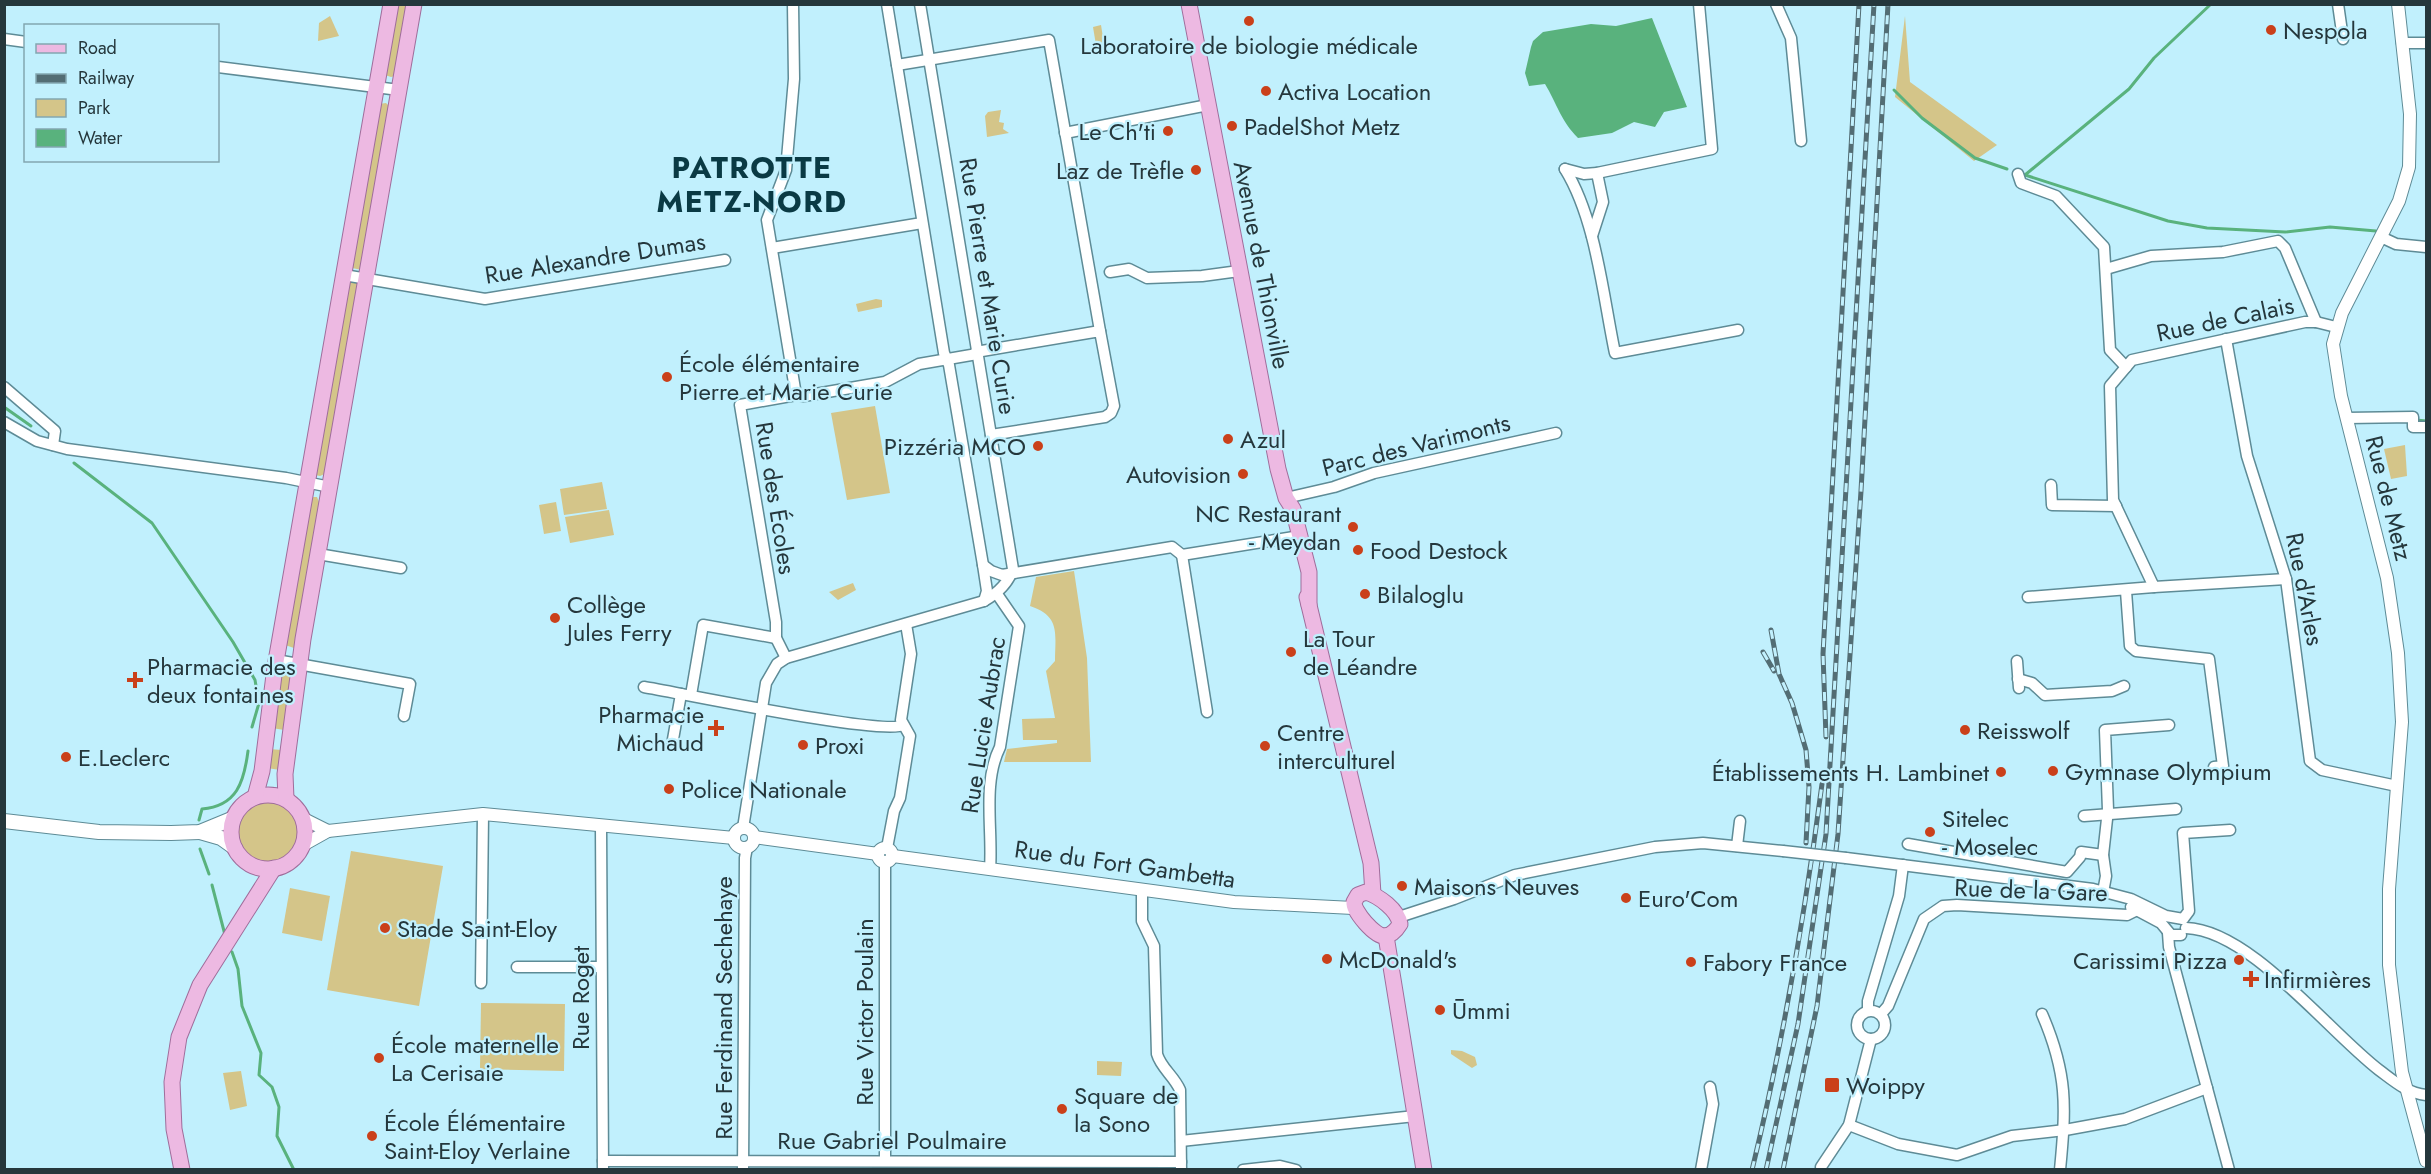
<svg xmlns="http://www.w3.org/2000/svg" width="2431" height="1174" viewBox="0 0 2431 1174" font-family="Jost,sans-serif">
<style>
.green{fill:#d4c589}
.water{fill:#59b27d}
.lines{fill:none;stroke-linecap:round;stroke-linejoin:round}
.stream{stroke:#59b27d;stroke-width:3}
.minor-casing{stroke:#5e8b96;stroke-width:13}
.tertiary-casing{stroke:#5e8b96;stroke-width:14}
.secondary-casing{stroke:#5e8b96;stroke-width:16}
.primary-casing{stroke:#9f6d9b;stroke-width:17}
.minor{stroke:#fff;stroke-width:10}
.tertiary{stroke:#fff;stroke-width:12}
.secondary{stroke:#fff;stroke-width:14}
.primary{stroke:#edb9e2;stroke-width:15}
.rail-casing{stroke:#536d74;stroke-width:5}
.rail{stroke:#c1f0fd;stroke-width:3;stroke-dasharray:9;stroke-linecap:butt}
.minor-bridge-casing{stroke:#5e8b96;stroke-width:13;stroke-linecap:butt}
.minor-bridge{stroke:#fff;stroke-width:10}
.poi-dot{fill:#ca401a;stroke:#c1f0fd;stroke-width:2}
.labels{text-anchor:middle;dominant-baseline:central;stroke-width:4.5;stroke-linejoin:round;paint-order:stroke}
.poi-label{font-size:24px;fill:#25373c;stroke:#c1f0fd;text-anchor:start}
.street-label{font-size:24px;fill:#25373c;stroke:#c1f0fd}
.district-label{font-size:30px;font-weight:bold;letter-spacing:1.5px;fill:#0a3a44;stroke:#c1f0fd}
</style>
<rect width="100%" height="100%" fill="#c1f0fd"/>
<g class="green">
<path d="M395,5h14l-14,71 -4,1 -6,-2z"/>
<path d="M330,16l9,20 -21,5 1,-18z"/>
<path d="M1905,16l5,66 87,63 -23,16 -79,-64z"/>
<path d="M1101,25l3,19 -8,1 -3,-18z"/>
<path d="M386,103l3,3 -27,164 -10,-2 27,-164z"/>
<path d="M1001,110l-2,12 5,1 -1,6 6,4 -22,4 -2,-21 3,-4z"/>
<path d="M349,281l10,2 -32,190 -7,3 -5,-1z"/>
<path d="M876,299l6,1v7l-24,5 -2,-8z"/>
<path d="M875,406l15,87 -43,7 -16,-87z"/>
<path d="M2405,445l2,31 -16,3 -7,-30z"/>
<path d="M602,482l5,27 -43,6 -4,-26z"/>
<path d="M311,497h6l2,5c-8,47 -13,100 -25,146l-9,-3z"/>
<path d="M556,502l5,29 -17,3 -5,-29z"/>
<path d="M609,510l5,25 -44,8 -5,-26z"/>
<path d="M1074,571l13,87 4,104h-87l3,-13 50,-6v-3h-34l-1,-21 33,-1 -9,-47 9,-10c0,-27 6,-45 -25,-55l6,-29z"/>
<path d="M853,583l3,7 -18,10 -9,-8z"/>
<path d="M287,672l4,4 -7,54 -12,-2 9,-54z"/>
<path d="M269,749l13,1 -2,20 -13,-2z"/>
<circle cx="269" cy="831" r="31"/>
<path d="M351,851l92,15 -24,140 -92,-16z"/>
<path d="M290,888l40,8 -8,45 -40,-8z"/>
<path d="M481,1003l84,1 -1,67 -84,-2z"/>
<path d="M1451,1050l11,1 13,6 2,8 -5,3 -21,-14z"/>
<path d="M1097,1061l25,1 -1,14 -24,-1z"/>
<path d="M241,1071l6,35 -17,4 -7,-37z"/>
</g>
<path class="water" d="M1652,18l35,89 -23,5 -9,15 -21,-5 -22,11 -34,5c-17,-17 -21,-34 -33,-54l-16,2 -4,-13 6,-26 2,-6 10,-9 48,-8 25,2z"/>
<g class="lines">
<g class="stream">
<path d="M1894,90l28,28 53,40 32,11"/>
<path d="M2025,175l143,46 39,7 78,4 45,-5 46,4"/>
<path d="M2025,175l104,-86 25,-31 57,-54"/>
<path d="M4,407l27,19"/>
<path d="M2416,420l10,1"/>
<path d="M74,463l78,60 81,119 22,38 4,23 -7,24"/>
<path d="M199,820l3,-11c35,-3 42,-27 46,-58"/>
<path d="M200,849l9,25"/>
<path d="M212,885l13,50"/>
<path d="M232,952l6,17 4,37 19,47 -2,22 13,12 7,20 -2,29 17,34"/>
</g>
<defs>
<g id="minor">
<path d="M887,4l57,349 5,12 34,200 4,26 -3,10"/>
<path d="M1776,4l15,34 10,103"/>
<path d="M2338,4l5,35"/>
<path d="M4,39l22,3"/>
<path d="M2402,43h24"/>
<path d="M897,65l152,-25 51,291"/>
<path d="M218,67l181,23"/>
<path d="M1065,133l143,-28"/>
<path d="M1565,169c31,50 38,127 50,184l123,-23"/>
<path d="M1565,169l19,5 13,-1 115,-24 -13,-145"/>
<path d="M2018,174l3,9 35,13 48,51 6,103 16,17"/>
<path d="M1592,236l11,-34 -6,-29"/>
<path d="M2381,237l15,7 30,3"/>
<path d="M772,248l150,-25"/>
<path d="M2106,269l45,-13 72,-4 55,-11 7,7 31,74"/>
<path d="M1110,272l19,-3 18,9 55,-2 37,-5"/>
<path d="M344,275l141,24 240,-39"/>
<path d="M2226,339l21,117 39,123 24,182 12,9 75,16"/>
<path d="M976,352l124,-21 14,75 -3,7 -6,4 -114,18"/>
<path d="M4,387l51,44 -2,14"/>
<path d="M796,395l8,1 81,-14 34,-18 58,-10"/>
<path d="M2347,418l66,-1v10h13"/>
<path d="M4,422l33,19 30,8 219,29 44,9"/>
<path d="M2051,485l1,20 64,1"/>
<path d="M1286,498l48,-11 40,-14 182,-40"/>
<path d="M318,554l83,14"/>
<path d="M1182,555l25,157"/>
<path d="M1182,555l118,-19"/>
<path d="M983,565l8,6 11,4 170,-28 10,8"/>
<path d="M2286,579l-132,8 -41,-87 -3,-114 22,-26 173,-38h11l20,5"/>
<path d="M2126,591l4,55 6,5 73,8 14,107 -9,1"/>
<path d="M2028,597l126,-10"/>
<path d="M786,658l-10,-20v-16l-36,-217 56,-10 -29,-175 19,-50 8,-91 -1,-75"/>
<path d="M276,660l134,24 -6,32"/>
<path d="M2017,661l2,27"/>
<path d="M2018,679l14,4 13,12 67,-4 12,-5"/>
<path d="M644,687c36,6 241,49 259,38"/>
<path d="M691,695l12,-70 73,13"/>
<path d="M672,745l9,-51"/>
<path d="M2084,816l92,-7"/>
<path d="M601,826l2,344"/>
<path d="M743,828l23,-145 11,-19 9,-6 198,-57c14,-8 24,-17 29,-32l-93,-565"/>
<path d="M1908,844l159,28 13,-15 1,-5 22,3"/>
<path d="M1737,846l3,-25"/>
<path d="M887,848l7,-37 6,-13 10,-62 -9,-16 10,-66 -5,-30"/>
<path d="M1846,858l247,31 38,10 35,17 17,3"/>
<path d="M990,869c3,-39 -8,-86 10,-122l19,-121 -22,-32"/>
<path d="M1142,890v31l12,25 3,108c4,14 17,22 23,36l1,80"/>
<path d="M2103,892l3,-16 -3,-21 5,-45 -3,-80 64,-5"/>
<path d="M2131,907l30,16 10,12h10"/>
<path d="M1399,917l55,-18 61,-24 140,-28 48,-4 80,8"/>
<path d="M2183,919l6,-8 -6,-78 47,-3"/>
<path d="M2186,928c64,2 142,103 193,142 15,11 28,23 47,25"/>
<path d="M2168,933l1,14 60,223"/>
<path d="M517,967h84"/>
<path d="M481,983l2,-169"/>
<path d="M1868,1010v-9l31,-105 4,-31"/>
<circle cx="1871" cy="1025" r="14"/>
<path d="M1881,1014l7,-8 36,-87 19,-13 14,-1 170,10 8,-4"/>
<path d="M2042,1014c26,60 24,93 18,156"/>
<path d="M1849,1125l49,19 59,11 55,-19 53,-6 60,-11 82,-31"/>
<path d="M1181,1141l234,-25"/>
<path d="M603,1161l578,1"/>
<path d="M885,1161v-299"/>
<path d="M1821,1167l28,-42 22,-86"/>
<path d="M743,1170l2,-312 2,-11"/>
<path d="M1243,1170l37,-4 16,4"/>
<path d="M1701,1170l12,-66 -3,-17"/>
</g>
<g id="tertiary">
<path d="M2398,4l12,110 -1,53 -10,34 -57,112 -9,31 8,52 46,182 11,75 4,69 -13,167v76l13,107 24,89"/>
<path d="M302,818l26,13"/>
<circle cx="744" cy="838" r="10"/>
<path d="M754,837l124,17"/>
<path d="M303,845l25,-14 155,-17 251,24"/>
<circle cx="885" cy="855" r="7"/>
<path d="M893,856l341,46 119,6"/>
</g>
<g id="secondary">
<path d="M4,821l95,11 72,1 29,-1 34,-14"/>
<path d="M200,832l21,6 14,10"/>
</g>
<g id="primary">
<path d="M1189,4l89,465 8,29 7,11 16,63v33"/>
<path d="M1307,597l64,266 2,31"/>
<circle cx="268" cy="832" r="37"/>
<path d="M255,797l7,-26 13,-104 116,-663"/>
<path d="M286,799l-1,-25 18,-135 111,-635"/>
<path d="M1366,892c13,4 32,18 34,32 -3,5 -7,11 -15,12 -10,1 -32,-25 -31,-34l4,-7z"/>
<path d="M1386,936l38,234"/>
<path d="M182,1170l-8,-41 -2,-47 7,-45 21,-52 74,-117"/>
</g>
</defs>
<use href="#minor" class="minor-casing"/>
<use href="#tertiary" class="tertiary-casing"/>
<use href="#secondary" class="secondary-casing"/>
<use href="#primary" class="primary-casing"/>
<use href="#minor" class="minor"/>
<use href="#tertiary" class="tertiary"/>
<use href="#secondary" class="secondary"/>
<use href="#primary" class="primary"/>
<defs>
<g id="rail">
<path d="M1771,630l8,44 13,29 14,47 3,37 -3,56"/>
<path d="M1763,652l11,19"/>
<path d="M1826,737l-3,-83 36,-650"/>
<path d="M1752,1170c31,-128 53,-256 70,-386"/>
<path d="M1766,1170l32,-146 28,-190 48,-830"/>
<path d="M1783,1170l34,-164 21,-172 23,-343 27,-487"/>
</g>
</defs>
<use href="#rail" class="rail-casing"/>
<use href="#rail" class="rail"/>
<defs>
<path id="minor-bridge" d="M1783,851l63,7"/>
</defs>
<use href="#minor-bridge" class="minor-bridge-casing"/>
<use href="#minor-bridge" class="minor-bridge"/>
</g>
<g class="poi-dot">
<circle cx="1249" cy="21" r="6"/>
<circle cx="2271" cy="30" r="6"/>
<circle cx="1266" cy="91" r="6"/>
<circle cx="1232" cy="126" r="6"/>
<circle cx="1168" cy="131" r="6"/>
<circle cx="1196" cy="170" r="6"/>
<circle cx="667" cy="377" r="6"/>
<circle cx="1228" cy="439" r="6"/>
<circle cx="1038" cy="446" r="6"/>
<circle cx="1243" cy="474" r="6"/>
<circle cx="1353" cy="527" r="6"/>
<circle cx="1358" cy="550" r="6"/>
<circle cx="1365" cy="594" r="6"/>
<circle cx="555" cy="618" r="6"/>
<circle cx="1291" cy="652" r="6"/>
<path d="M132 671h6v6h6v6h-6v6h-6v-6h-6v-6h6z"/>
<path d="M713 719h6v6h6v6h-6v6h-6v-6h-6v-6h6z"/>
<circle cx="1965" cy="730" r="6"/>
<circle cx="803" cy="745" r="6"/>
<circle cx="1265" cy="746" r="6"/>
<circle cx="66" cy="757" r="6"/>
<circle cx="2053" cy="771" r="6"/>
<circle cx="2001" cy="772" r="6"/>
<circle cx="669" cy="789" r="6"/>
<circle cx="1930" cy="832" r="6"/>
<circle cx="1402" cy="886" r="6"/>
<circle cx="1626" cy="898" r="6"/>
<circle cx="385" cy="928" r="6"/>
<circle cx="1327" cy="959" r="6"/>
<circle cx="2239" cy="960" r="6"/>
<circle cx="1691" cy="962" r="6"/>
<path d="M2248 970h6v6h6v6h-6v6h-6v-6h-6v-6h6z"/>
<circle cx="1440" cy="1010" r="6"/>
<circle cx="379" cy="1058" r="6"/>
<rect x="1824" y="1077" width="16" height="16" rx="3"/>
<circle cx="1062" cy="1109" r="6"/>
<circle cx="372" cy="1136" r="6"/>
</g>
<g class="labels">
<g class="poi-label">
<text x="2283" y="30">Nespola</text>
<text x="1249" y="45" text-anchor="middle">Laboratoire de biologie médicale</text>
<text x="1278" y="91">Activa Location</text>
<text x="1244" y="126">PadelShot Metz</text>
<text x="1156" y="131" text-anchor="end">Le Ch'ti</text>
<text x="1184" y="170" text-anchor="end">Laz de Trèfle</text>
<text x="679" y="363">École élémentaire<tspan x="679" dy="28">Pierre et Marie Curie</tspan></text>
<text x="1240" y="439">Azul</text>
<text x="1026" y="446" text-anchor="end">Pizzéria MCO</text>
<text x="1231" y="474" text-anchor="end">Autovision</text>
<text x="1341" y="513" text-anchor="end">NC Restaurant<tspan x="1341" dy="28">- Meydan</tspan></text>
<text x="1370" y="550">Food Destock</text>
<text x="1377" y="594">Bilaloglu</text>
<text x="567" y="604">Collège<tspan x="567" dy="28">Jules Ferry</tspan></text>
<text x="1303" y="638">La Tour<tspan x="1303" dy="28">de Léandre</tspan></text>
<text x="147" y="666">Pharmacie des<tspan x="147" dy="28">deux fontaines</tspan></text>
<text x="704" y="714" text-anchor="end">Pharmacie<tspan x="704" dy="28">Michaud</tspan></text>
<text x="1977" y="730">Reisswolf</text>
<text x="1277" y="732">Centre<tspan x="1277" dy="28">interculturel</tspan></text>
<text x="815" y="745">Proxi</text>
<text x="78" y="757">E.Leclerc</text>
<text x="2065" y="771">Gymnase Olympium</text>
<text x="1989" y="772" text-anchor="end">Établissements H. Lambinet</text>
<text x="681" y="789">Police Nationale</text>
<text x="1942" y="818">Sitelec<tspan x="1942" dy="28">- Moselec</tspan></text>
<text x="1414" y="886">Maisons Neuves</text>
<text x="1638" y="898">Euro'Com</text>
<text x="397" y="928">Stade Saint-Eloy</text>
<text x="1339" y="959">McDonald's</text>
<text x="2227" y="960" text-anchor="end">Carissimi Pizza</text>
<text x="1703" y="962">Fabory France</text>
<text x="2264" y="979">Infirmières</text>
<text x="1452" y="1010">Ūmmi</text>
<text x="391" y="1044">École maternelle<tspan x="391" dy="28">La Cerisaie</tspan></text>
<text x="1846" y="1085">Woippy</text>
<text x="1074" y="1095">Square de<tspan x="1074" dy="28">la Sono</tspan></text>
<text x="384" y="1122">École Élémentaire<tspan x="384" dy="28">Saint-Eloy Verlaine</tspan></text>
</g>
<g class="street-label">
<text transform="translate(595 258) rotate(-9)">Rue Alexandre Dumas</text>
<text transform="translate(1262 265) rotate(79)">Avenue de Thionville</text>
<text transform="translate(988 286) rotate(81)">Rue Pierre et Marie Curie</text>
<text transform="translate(2225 319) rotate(-12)">Rue de Calais</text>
<text transform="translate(1416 445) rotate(-14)">Parc des Varimonts</text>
<text transform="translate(776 498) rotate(81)">Rue des Écoles</text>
<text transform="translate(2389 498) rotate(76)">Rue de Metz</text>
<text transform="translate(2305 589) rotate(79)">Rue d'Arles</text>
<text transform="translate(983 725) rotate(-81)">Rue Lucie Aubrac</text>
<text transform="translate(1125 864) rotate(8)">Rue du Fort Gambetta</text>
<text transform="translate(2031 890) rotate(2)">Rue de la Gare</text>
<text transform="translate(580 998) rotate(-90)">Rue Roget</text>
<text transform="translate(723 1008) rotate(-90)">Rue Ferdinand Sechehaye</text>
<text transform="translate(864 1012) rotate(-90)">Rue Victor Poulain</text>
<text x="892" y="1140">Rue Gabriel Poulmaire</text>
</g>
<g class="district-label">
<text x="752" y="167">PATROTTE<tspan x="752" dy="34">METZ-NORD</tspan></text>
</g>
</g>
<rect width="2431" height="1174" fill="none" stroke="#25373c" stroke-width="12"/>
<rect x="24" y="24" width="195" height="138" fill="#c1f0fd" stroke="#83a6b0" stroke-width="1.5"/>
<rect x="36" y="44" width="30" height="9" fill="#edb9e2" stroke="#83a6b0" stroke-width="1.5"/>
<text x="78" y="54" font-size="18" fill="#25373c">Road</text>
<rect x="36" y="74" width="30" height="9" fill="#536d74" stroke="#83a6b0" stroke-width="1.5"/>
<text x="78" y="84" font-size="18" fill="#25373c">Railway</text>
<rect x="36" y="99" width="30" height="18" fill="#d4c589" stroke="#83a6b0" stroke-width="1.5"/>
<text x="78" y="114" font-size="18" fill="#25373c">Park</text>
<rect x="36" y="129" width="30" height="18" fill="#59b27d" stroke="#83a6b0" stroke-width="1.5"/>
<text x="78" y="144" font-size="18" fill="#25373c">Water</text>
</svg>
